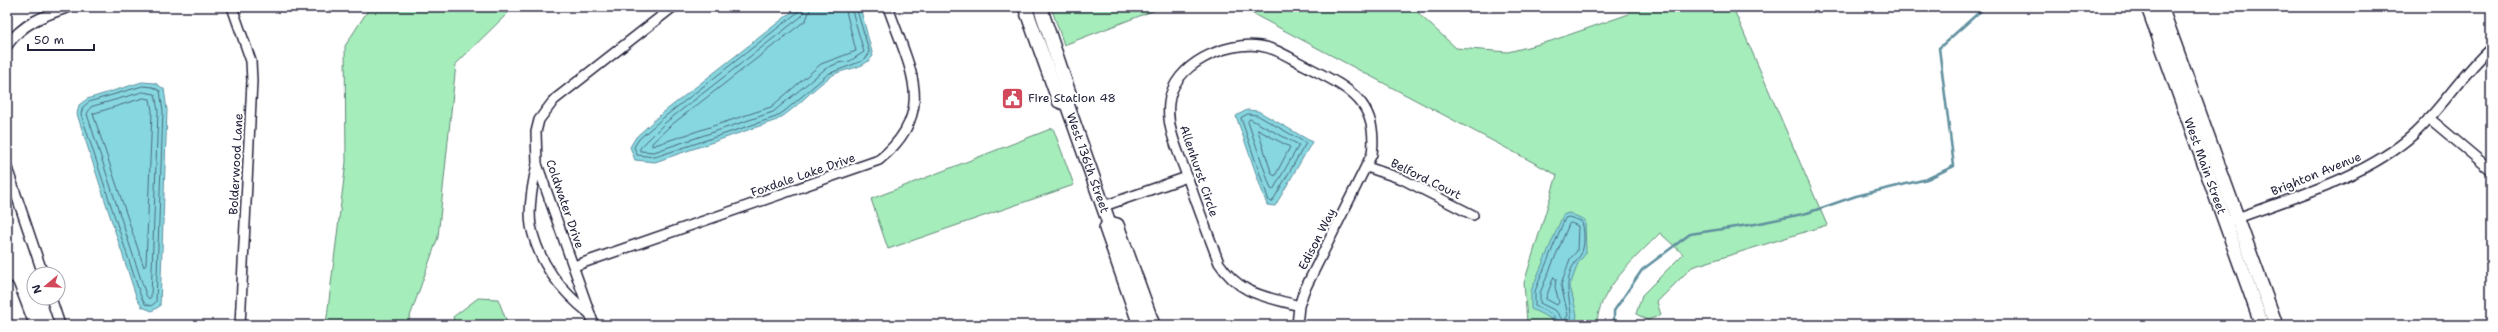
<svg xmlns="http://www.w3.org/2000/svg" width="2498" height="332" viewBox="0 0 2498 332" font-family="'Shantell Sans',sans-serif">
<style>
.green{fill:#a5edba;stroke:#64887a}
.water{fill:#86d7e0;stroke:#5e8f9e}
.lines{fill:none;stroke-linecap:round;stroke-linejoin:round}
.shore{stroke:#4a6a7d;stroke-width:1}
.stream{stroke:#5e8f9e;stroke-width:2.5}
.street-casing{stroke:#22223b;stroke-width:12}
.secondary-casing{stroke:#22223b;stroke-width:16}
.street{stroke:#fff;stroke-width:9}
.secondary{stroke:#fff;stroke-width:13}
.labels{text-anchor:middle;dominant-baseline:central;stroke-width:4;stroke-linejoin:round;paint-order:stroke}
.poi-label{font-size:12px;fill:#22223b;stroke:#fff;text-anchor:start}
.street-label{font-size:12px;fill:#22223b;stroke:#fff}
</style>
<rect width="100%" height="100%" fill="#fff"/>
<filter id="ink" filterUnits="userSpaceOnUse"><feTurbulence type="fractalNoise" baseFrequency=".025" numOctaves="2"/><feDisplacementMap in="SourceGraphic" scale="8" xChannelSelector="R" yChannelSelector="G"/><feConvolveMatrix kernelMatrix="1 2 1 2 8 2 1 2 1" color-interpolation-filters="sRGB"/></filter>
<g filter="url(#ink)">
<g class="green">
<path d="M370,7h144l-58,57 -18,173 -31,88h-81l20,-163 -1,-116z"/>
<path d="M1051,7h112l-99,38z"/>
<path d="M1240,7h176l4,8 36,33 52,4 43,-11 78,-27 -2,-7h110l-3,3 93,215 -135,42 -35,35 4,13 -13,5 -12,-6 6,-19 41,-41 -23,-21c-23,24 -63,57 -63,92h-67l-3,-3 -3,-39 33,-108z"/>
<path d="M1053,128l21,57 -186,64 -17,-50z"/>
<path d="M478,298l20,1 10,26h-53l-2,-8z"/>
</g>
<g class="water">
<path d="M798,7h62l13,49c-11,15 -29,11 -43,21 -19,13 -33,31 -53,43l-122,42 -20,-2 -5,-13 6,-10 24,-22z"/>
<path d="M142,82l13,1 9,6 3,21 -7,196 -8,5 -10,-4 -5,-8 -60,-185 2,-9 8,-6z"/>
<path d="M1247,110l11,1 54,31 -37,64 -8,-1 -31,-89z"/>
<path d="M1569,213l16,7 1,33 -8,10 -8,23 7,29 -2,8 -20,2 -5,-7 -19,-9v-18l32,-76z"/>
</g>
<g class="lines">
<g class="shore">
<path d="M800,7l-2,5 -135,106 -24,21 -5,8 3,8 18,2 121,-40 10,-7 42,-36 34,-13 5,-4 2,-6 -13,-44"/>
<path d="M805,7l-3,9 -136,106 -26,26v3l14,1 119,-40 52,-43 13,-6 12,-2 14,-9 -13,-45"/>
<path d="M811,7l-5,13 -136,106 -18,17v3l119,-39 50,-43 35,-13 -11,-44"/>
<path d="M143,86l10,1 7,4 3,20 -7,191 -5,4 -6,-2 -4,-7 -60,-183 2,-7 6,-5z"/>
<path d="M143,92l12,2 3,17 -7,186 -2,2 -3,-4 -59,-181 4,-7z"/>
<path d="M144,98l6,1 2,12 -6,154 -2,2 -51,-153z"/>
<path d="M1248,114l9,1 49,28 -34,59 -3,-1 -28,-83z"/>
<path d="M1250,119l49,26 -26,45 -2,-1 -23,-67z"/>
<path d="M1258,130l32,17 -15,29 -3,-2z"/>
<path d="M1571,223l7,3 -1,25 -7,8 -9,26 7,30 -4,7 -8,-11 -16,-8v-10l29,-69z"/>
<path d="M1554,277l2,2 -1,8 4,15 -2,3 -11,-6z"/>
<path d="M1558,325l-5,-10 -18,-9v-15l30,-73 4,-1 12,4c4,5 4,27 0,33 -4,7 -9,11 -11,19 -6,18 3,34 1,52"/>
</g>
<path class="stream" d="M1614,325v-14l28,-41 48,-36 65,-10 52,-11 49,-17 71,-17 27,-13 -15,-118 46,-41"/>
<defs>
<g id="street">
<path d="M232,7l19,54 1,20 -12,244"/>
<path d="M7,46c15,-23 38,-31 63,-39"/>
<path d="M2429,118l62,52"/>
<path d="M537,164c-4,19 -9,43 -6,62 8,38 30,65 59,88"/>
<path d="M1367,167l35,12 71,36"/>
<path d="M7,168l36,106"/>
<path d="M1104,206l83,-29"/>
<path d="M2232,220c61,-23 133,-42 182,-86 28,-26 48,-60 77,-86"/>
<path d="M574,266l305,-106c60,-49 30,-92 9,-153"/>
<path d="M51,298l9,27"/>
<path d="M594,325l-57,-161 -1,-32 3,-12 15,-20 119,-93"/>
<path d="M1297,325l2,-19 5,-15 68,-137c7,-54 -26,-67 -68,-89 -14,-7 -28,-17 -44,-19 -34,-5 -87,18 -91,57 -3,25 10,50 18,73 10,29 21,58 32,87 21,32 46,33 80,43"/>
</g>
<g id="secondary">
<path d="M1025,7l34,94 8,3"/>
<path id="s1" d="M1040,7l30,89 -3,8 42,119"/>
<path id="s2" d="M2148,7l114,318"/>
<path d="M2161,7l115,318"/>
<path d="M1109,223l8,2 36,100"/>
<path d="M1109,223l-3,5 34,97"/>
<path d="M7,288l14,37"/>
</g>
</defs>
<use href="#street" class="street-casing"/>
<use href="#secondary" class="secondary-casing"/>
<use href="#street" class="street"/>
<use href="#secondary" class="secondary"/>
</g>
</g>
<defs>
<symbol id="civic-square" viewBox="-11 -11 22 22"><rect x="-9" y="-9" width="18" height="18" rx="4" fill="#d1495b" stroke="#fff"/><path d="M-.6-6.5H3V-4.5H.6V-3L4-1V1h2V6H-6V1h2V-1L-.6-3ZM-1.2 2.5V6h2.4V2.5Z" fill="#fff"/></symbol>
</defs>
<g fill-rule="evenodd">
<use href="#civic-square" x="1000" y="86" width="25" height="25"/>
</g>
<g class="labels">
<g class="poi-label">
<text x="1028" y="98">Fire Station 48</text>
</g>
<g class="street-label">
<text stroke="none"><textPath href="#s1" startOffset="165">West 136th Street</textPath></text>
<text transform="translate(236 164) rotate(-87)">Bolderwood Lane</text>
<text stroke="none"><textPath href="#s2" startOffset="169">West Main Street</textPath></text>
<text transform="translate(1199 171) rotate(71)">Allenhurst Circle</text>
<text transform="translate(2316 174) rotate(-22)">Brighton Avenue</text>
<text transform="translate(803 175) rotate(-19)">Foxdale Lake Drive</text>
<text transform="translate(1426 179) rotate(26)">Belford Court</text>
<text transform="translate(565 204) rotate(71)">Coldwater Drive</text>
<text transform="translate(1317 239) rotate(-63)">Edison Way</text>
</g>
</g>
<rect width="2498" height="332" fill="none" stroke="#fff" stroke-width="24"/>
<rect x="12" y="12" width="2474" height="308" fill="none" stroke="#22223b" stroke-width="1.5" filter="url(#ink)"/>
<g transform="translate(46 286) rotate(251)"><circle r="19" fill="#ffffff" stroke="#a7a7b1"/>
<path d="M0-3L7 15L0 10L-7 15Z" fill="#d1495b"/>
<text y="-6" font-size="11" font-weight="bold" text-anchor="middle" fill="#22223b">N</text>
</g>
<path d="M28 44v6h66v-6" fill="none" stroke="#22223b" stroke-width="2"/>
<text x="34" y="44" font-size="12" fill="#22223b" stroke="#ffffff" stroke-width="3" paint-order="stroke">50 m</text>
</svg>
